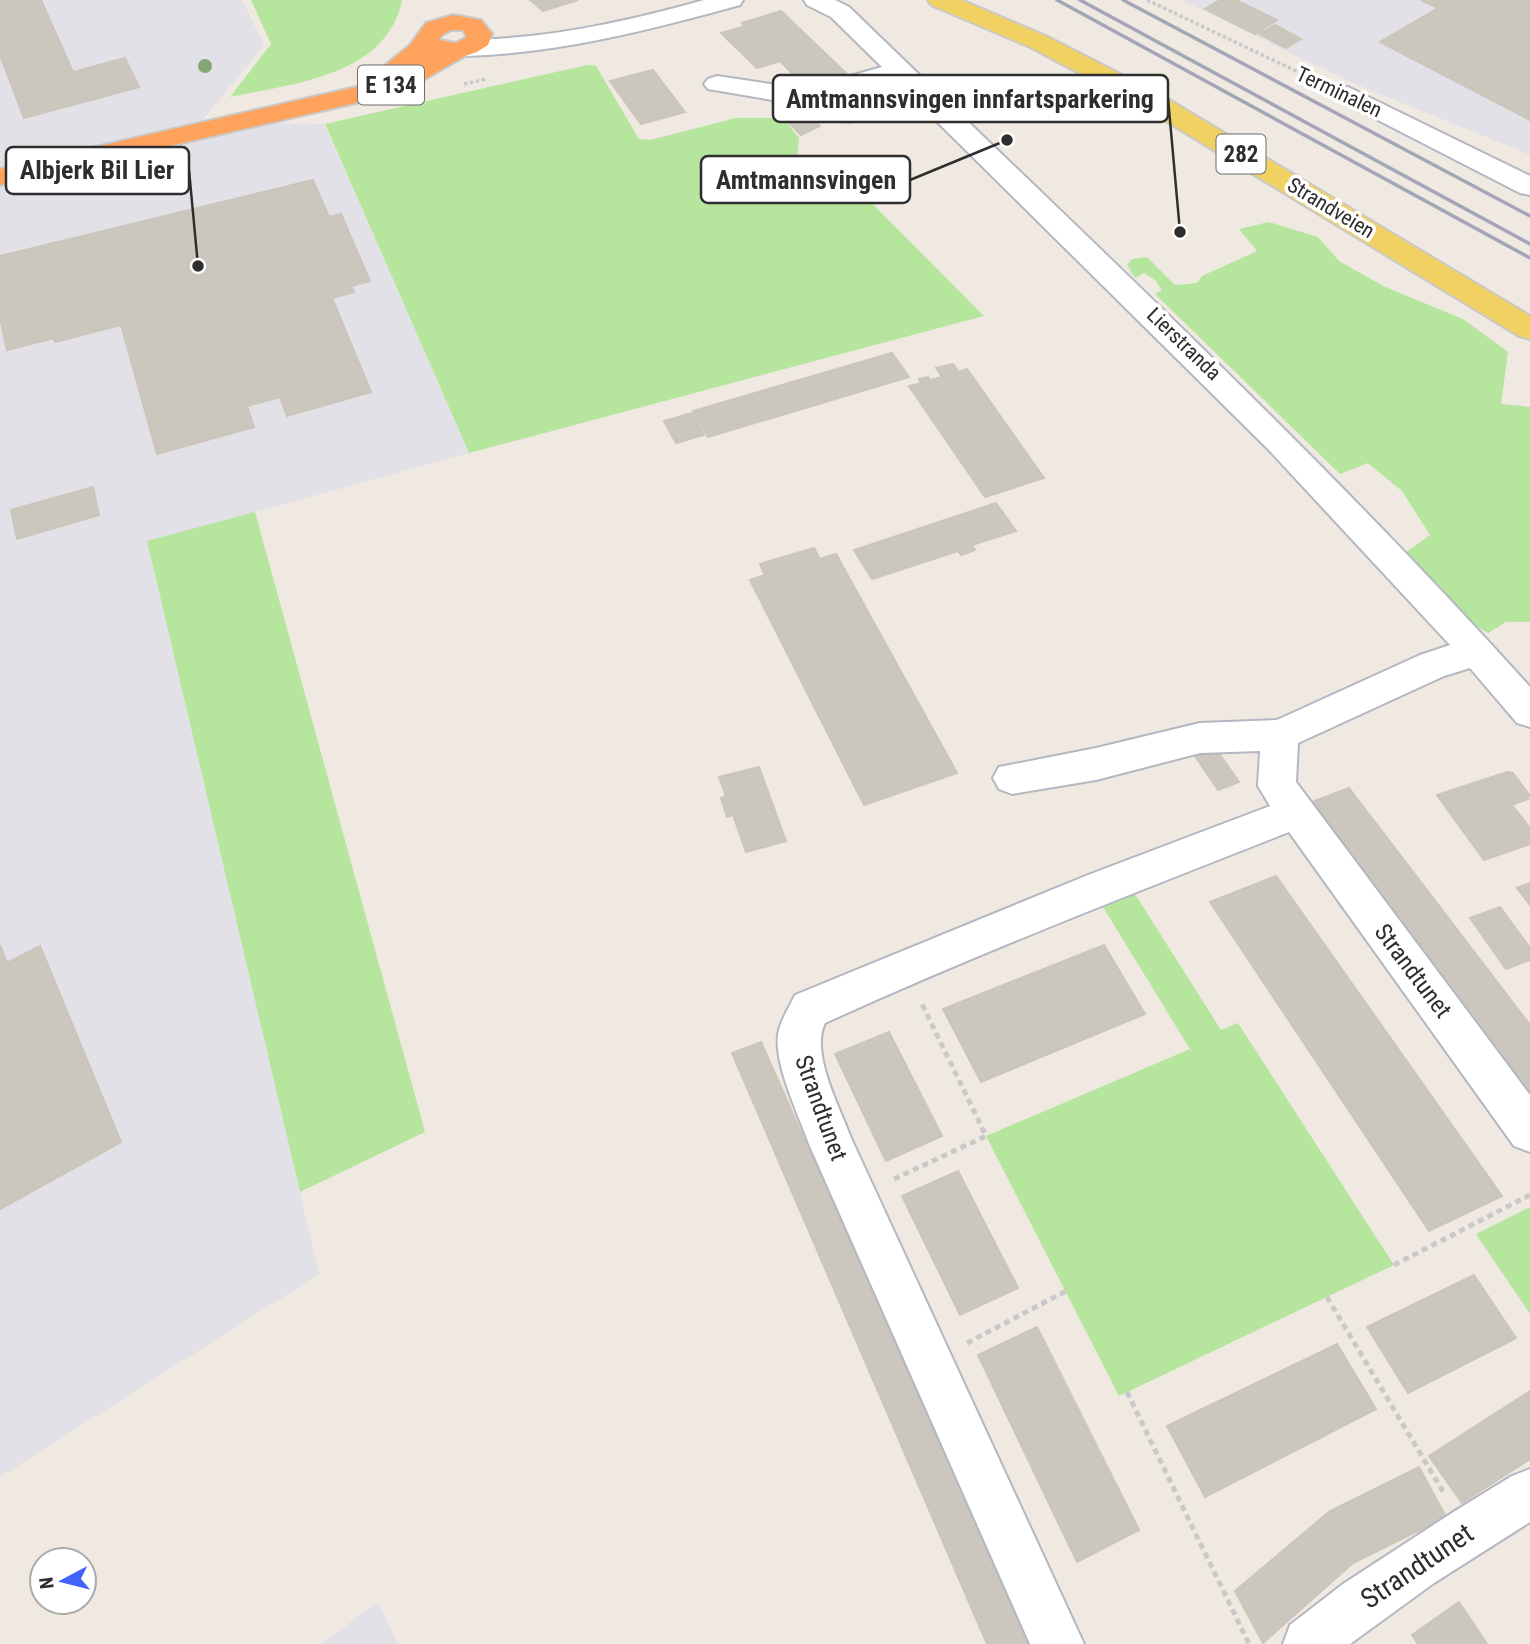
<svg xmlns="http://www.w3.org/2000/svg" width="1530" height="1644" viewBox="0 0 1530 1644" font-family="'Roboto Condensed',sans-serif">
<style>
.industrial{fill:#e3e1e8}
.green{fill:#b6e59e}
.building{fill:#cbc7bf;stroke:#cbc5ba;stroke-width:2}
.lines{fill:none;stroke-linecap:round;stroke-linejoin:round}
.minor-casing{stroke:#b4b7c1;stroke-width:4}
.major-casing{stroke:#c9c9c9;stroke-width:4}
.highway-casing{stroke:#c9c9c9;stroke-width:4}
.path-far1{stroke:#c9c9c9;stroke-width:3.5;stroke-dasharray:3.5 2.5;stroke-linecap:butt}
.path{stroke:#c9c9c9;stroke-width:5;stroke-dasharray:6 4.5;stroke-linecap:butt}
.minor{fill:#fff;fill-rule:evenodd}
.major{fill:#f2d163;fill-rule:evenodd}
.highway{fill:#ffa35c;fill-rule:evenodd}
.rail{stroke:#a3a6b8;stroke-width:3.5}
.tree{fill:#84a574}
.labels{text-anchor:middle;dominant-baseline:central;stroke-width:7;stroke-linejoin:round;paint-order:stroke}
.far-street-label{font-size:21px;fill:#2e2e2e;stroke:#fff}
.shield{fill:#fff;stroke:#6d6d6d;stroke-width:2}
.shield-label{font-size:23px;font-weight:bold;fill:#2e2e2e}
.street-label{font-size:24px;fill:#2e2e2e;stroke:#fff}
.near-street-label{font-size:28px;fill:#2e2e2e;stroke:#fff}
.leader{fill:none;stroke:#2e2e2e;stroke-width:2.5}
.callout-dot{fill:#2e2e2e;stroke:#fff;stroke-width:2.5}
.callout{fill:#fff;stroke:#2e2e2e;stroke-width:2.5}
.callout-label{font-size:26px;text-anchor:middle;font-weight:bold;fill:#2e2e2e}
</style>
<rect width="100%" height="100%" fill="#efe9e1"/>
<g class="industrial">
<path d="M0,0h242l22,45 -63,77 123,2 145,329 -322,89 172,732 -319,203z"/>
<path d="M1182,0h348v155l-184,-75z"/>
<path d="M378,1602l20,42h-77z"/>
</g>
<g class="green">
<path d="M251,0h151c-15,76 -110,84 -172,97l41,-53z"/>
<path d="M587,65l9,1 43,73 11,1 86,-22h47l16,20 -2,19 5,6h30l152,153 -515,137 -144,-329z"/>
<path d="M1269,222l49,15 21,24 46,26 78,32 45,33 -7,52 29,3v215h-24l-18,11c-39,-23 -62,-39 -82,-81l24,-17 -28,-44 -34,-28 -28,11 -185,-180 7,-4 -7,-10 -11,-7 -9,5 -8,-13 5,-6 15,-2 28,28 22,-2 5,-7 55,-25 -18,-22z"/>
<path d="M255,512l170,620 -125,60 -153,-651z"/>
<path d="M1135,894l86,136 17,-7 156,242 -275,131 -133,-260 204,-87 -87,-142z"/>
<path d="M1530,1207v107l-54,-80z"/>
</g>
<g class="building">
<path d="M0,0h41l32,72 52,-14 14,29 -115,31 -24,-63z"/>
<path d="M530,0h48l-35,11z"/>
<path d="M1220,0h16l41,20 -22,14 -50,-25z"/>
<path d="M1421,0h109v120l-150,-78 58,-34z"/>
<path d="M781,11l66,63 -41,13 -26,-26 -23,7 -36,-35 24,-7 -3,-3z"/>
<path d="M1275,25l26,14 -15,9 -27,-14z"/>
<path d="M653,70l32,42 -44,12 -31,-43z"/>
<path d="M862,88l23,25 -37,10 -22,-25z"/>
<path d="M810,114l10,12 -19,9 -16,-16z"/>
<path d="M313,180l16,37 12,-3 29,67 -19,5 3,6 -22,6 39,94 -84,24 -7,-19 -33,9 7,21 -97,27 -36,-129 -66,17 -1,-4 -47,12 -7,-33v-61z"/>
<path d="M892,353l17,24 -201,60 -15,-26z"/>
<path d="M953,364l6,8 8,-3 77,109 -59,19 -76,-111 12,-3 -2,-4 9,-2 2,3 12,-3 -6,-9z"/>
<path d="M692,413l12,22 -28,8 -12,-22z"/>
<path d="M93,487l6,28 -82,24 -6,-29z"/>
<path d="M996,503l20,28 -44,14 3,5 -14,5 -3,-4 -86,28 -18,-29z"/>
<path d="M814,548l6,11 16,-5 121,219 -93,32 -114,-225 15,-5 -5,-11z"/>
<path d="M1216,749l23,33 -21,8 -23,-34z"/>
<path d="M759,767l27,74 -40,11 -13,-37 -6,2 -6,-19 5,-2 -7,-19z"/>
<path d="M1507,772l6,1 17,23 -4,1 2,2 -16,6 18,23v16l-46,16 -47,-65z"/>
<path d="M1349,788l181,237v71l-218,-294z"/>
<path d="M1276,876l226,320 -73,35 -219,-329z"/>
<path d="M1530,883v22l-13,-17z"/>
<path d="M1500,907l30,41v12l-24,9 -36,-51z"/>
<path d="M0,945l7,18 33,-17 81,196 -121,67z"/>
<path d="M1104,945l41,69 -164,68 -38,-73z"/>
<path d="M889,1032l53,104 -56,25 -51,-107z"/>
<path d="M761,1042l268,602h-42l-255,-591z"/>
<path d="M958,1171l60,117 -58,27 -58,-119z"/>
<path d="M1474,1275l42,63 -108,55 -41,-66z"/>
<path d="M1037,1327l102,203 -62,32 -99,-207z"/>
<path d="M1337,1344l39,65 -171,88 -38,-71z"/>
<path d="M1530,1391v68l-68,44 -33,-47z"/>
<path d="M1419,1467l27,50 -93,46 -90,80 -28,-52 95,-80z"/>
<path d="M1459,1602l28,42h-69l-6,-9z"/>
</g>
<g class="lines">
<defs>
<g id="minor">
<path d="M704,0h39l-3,5c-91,25 -180,48 -274,51l-9,-3 -4,-5 4,-5 9,-3c82,-1 159,-18 238,-40z"/>
<path d="M804,0h31l14,7c230,223 467,442 681,680v40l-13,-4 -47,-55 -26,8 -146,67 -2,39 234,313v57l-16,-6 -225,-314c-156,61 -312,122 -464,191 -15,30 15,85 26,115l233,506h-54l-221,-500c-10,-29 -38,-85 -30,-114 3,-12 11,-24 16,-35l293,-120 182,-69 -12,-20 2,-35 -60,2 -104,27 -84,14 -13,-5 -6,-11 6,-11 97,-19 104,-25 77,-3 143,-65 30,-10 -182,-196 -374,-370 -67,19 -37,5 -82,-14 -4,-5 4,-5 9,-3 73,11 35,-4 57,-16 -51,-50 -24,-12z"/>
<path d="M1348,87l182,89v19l-10,-2 -181,-93 -4,-5 4,-5z"/>
<path d="M1530,1469v53l-96,61 -84,61h-67l7,-19 53,-41 112,-73 57,-35z"/>
</g>
<path id="major" d="M928,0h33l87,37 113,58 369,221v23l-11,-3 -376,-229 -113,-60 -99,-42z"/>
<path id="highway" d="M453,15l28,5 11,14 -4,11 -11,7 -12,4 -47,27 -45,16 -373,86v-16l365,-84 21,-8 -8,-6 32,-26 16,-22zM451,30h12l4,7 -11,6 -17,-3 3,-5z"/>
</defs>
<use href="#minor" class="minor-casing"/>
<use href="#major" class="major-casing"/>
<use href="#highway" class="highway-casing"/>
<g class="path-far1">
<path d="M1147,0l172,82"/>
<path d="M464,84l22,-5"/>
</g>
<g class="path">
<path d="M894,1179l92,-43 -65,-134"/>
<path d="M1394,1265l136,-70"/>
<path d="M1327,1297l118,198"/>
<path d="M967,1343l99,-52"/>
<path d="M1127,1392l122,252"/>
</g>
<use href="#minor" class="minor"/>
<use href="#major" class="major"/>
<use href="#highway" class="highway"/>
<g class="rail">
<path d="M1057,0l473,258"/>
<path d="M1080,0l450,244"/>
<path d="M1123,0l407,216"/>
</g>
</g>
<circle class="tree" cx="205" cy="66" r="7"/>
<g class="labels">
<g class="far-street-label">
<text transform="translate(1339 92) rotate(25)">Terminalen</text>
<text transform="translate(1331 208) rotate(31)">Strandveien</text>
<text transform="translate(1184 344) rotate(44)">Lierstranda</text>
</g>
<g class="shield">
<rect x="358" y="65.5" width="66" height="39" rx="5"/>
<rect x="1216.5" y="134.5" width="49" height="39" rx="5"/>
</g>
<g class="shield-label">
<text x="391" y="85">E 134</text>
<text x="1241" y="154">282</text>
</g>
<g class="street-label">
<text transform="translate(1413 971) rotate(53)">Strandtunet</text>
<text transform="translate(821 1108) rotate(70)">Strandtunet</text>
</g>
<g class="near-street-label">
<text transform="translate(1417 1566) rotate(-34)">Strandtunet</text>
</g>
</g>
<path class="leader" d="M1180 232L1168 98M198 266L189 170M1007 140L910 180"/>
<g class="callout-dot">
<circle cx="1180" cy="232" r="7"/>
<circle cx="198" cy="266" r="7"/>
<circle cx="1007" cy="140" r="7"/>
</g>
<g class="callout">
<rect x="773" y="75" width="395" height="47" rx="7"/>
<rect x="6" y="147" width="183" height="47" rx="7"/>
<rect x="701" y="156" width="209" height="47" rx="7"/>
</g>
<g class="callout-label">
<text x="970" y="108">Amtmannsvingen innfartsparkering</text>
<text x="97" y="179">Albjerk Bil Lier</text>
<text x="806" y="189">Amtmannsvingen</text>
</g>
<g transform="translate(63 1581) rotate(263)"><circle r="33" fill="#ffffff" stroke="#ababab" stroke-width="2"/>
<path d="M0-5L12 26L0 18L-12 26Z" fill="#4264fb"/>
<text y="-10" font-size="19" font-weight="bold" text-anchor="middle" fill="#2e2e2e">N</text>
</g>
</svg>
